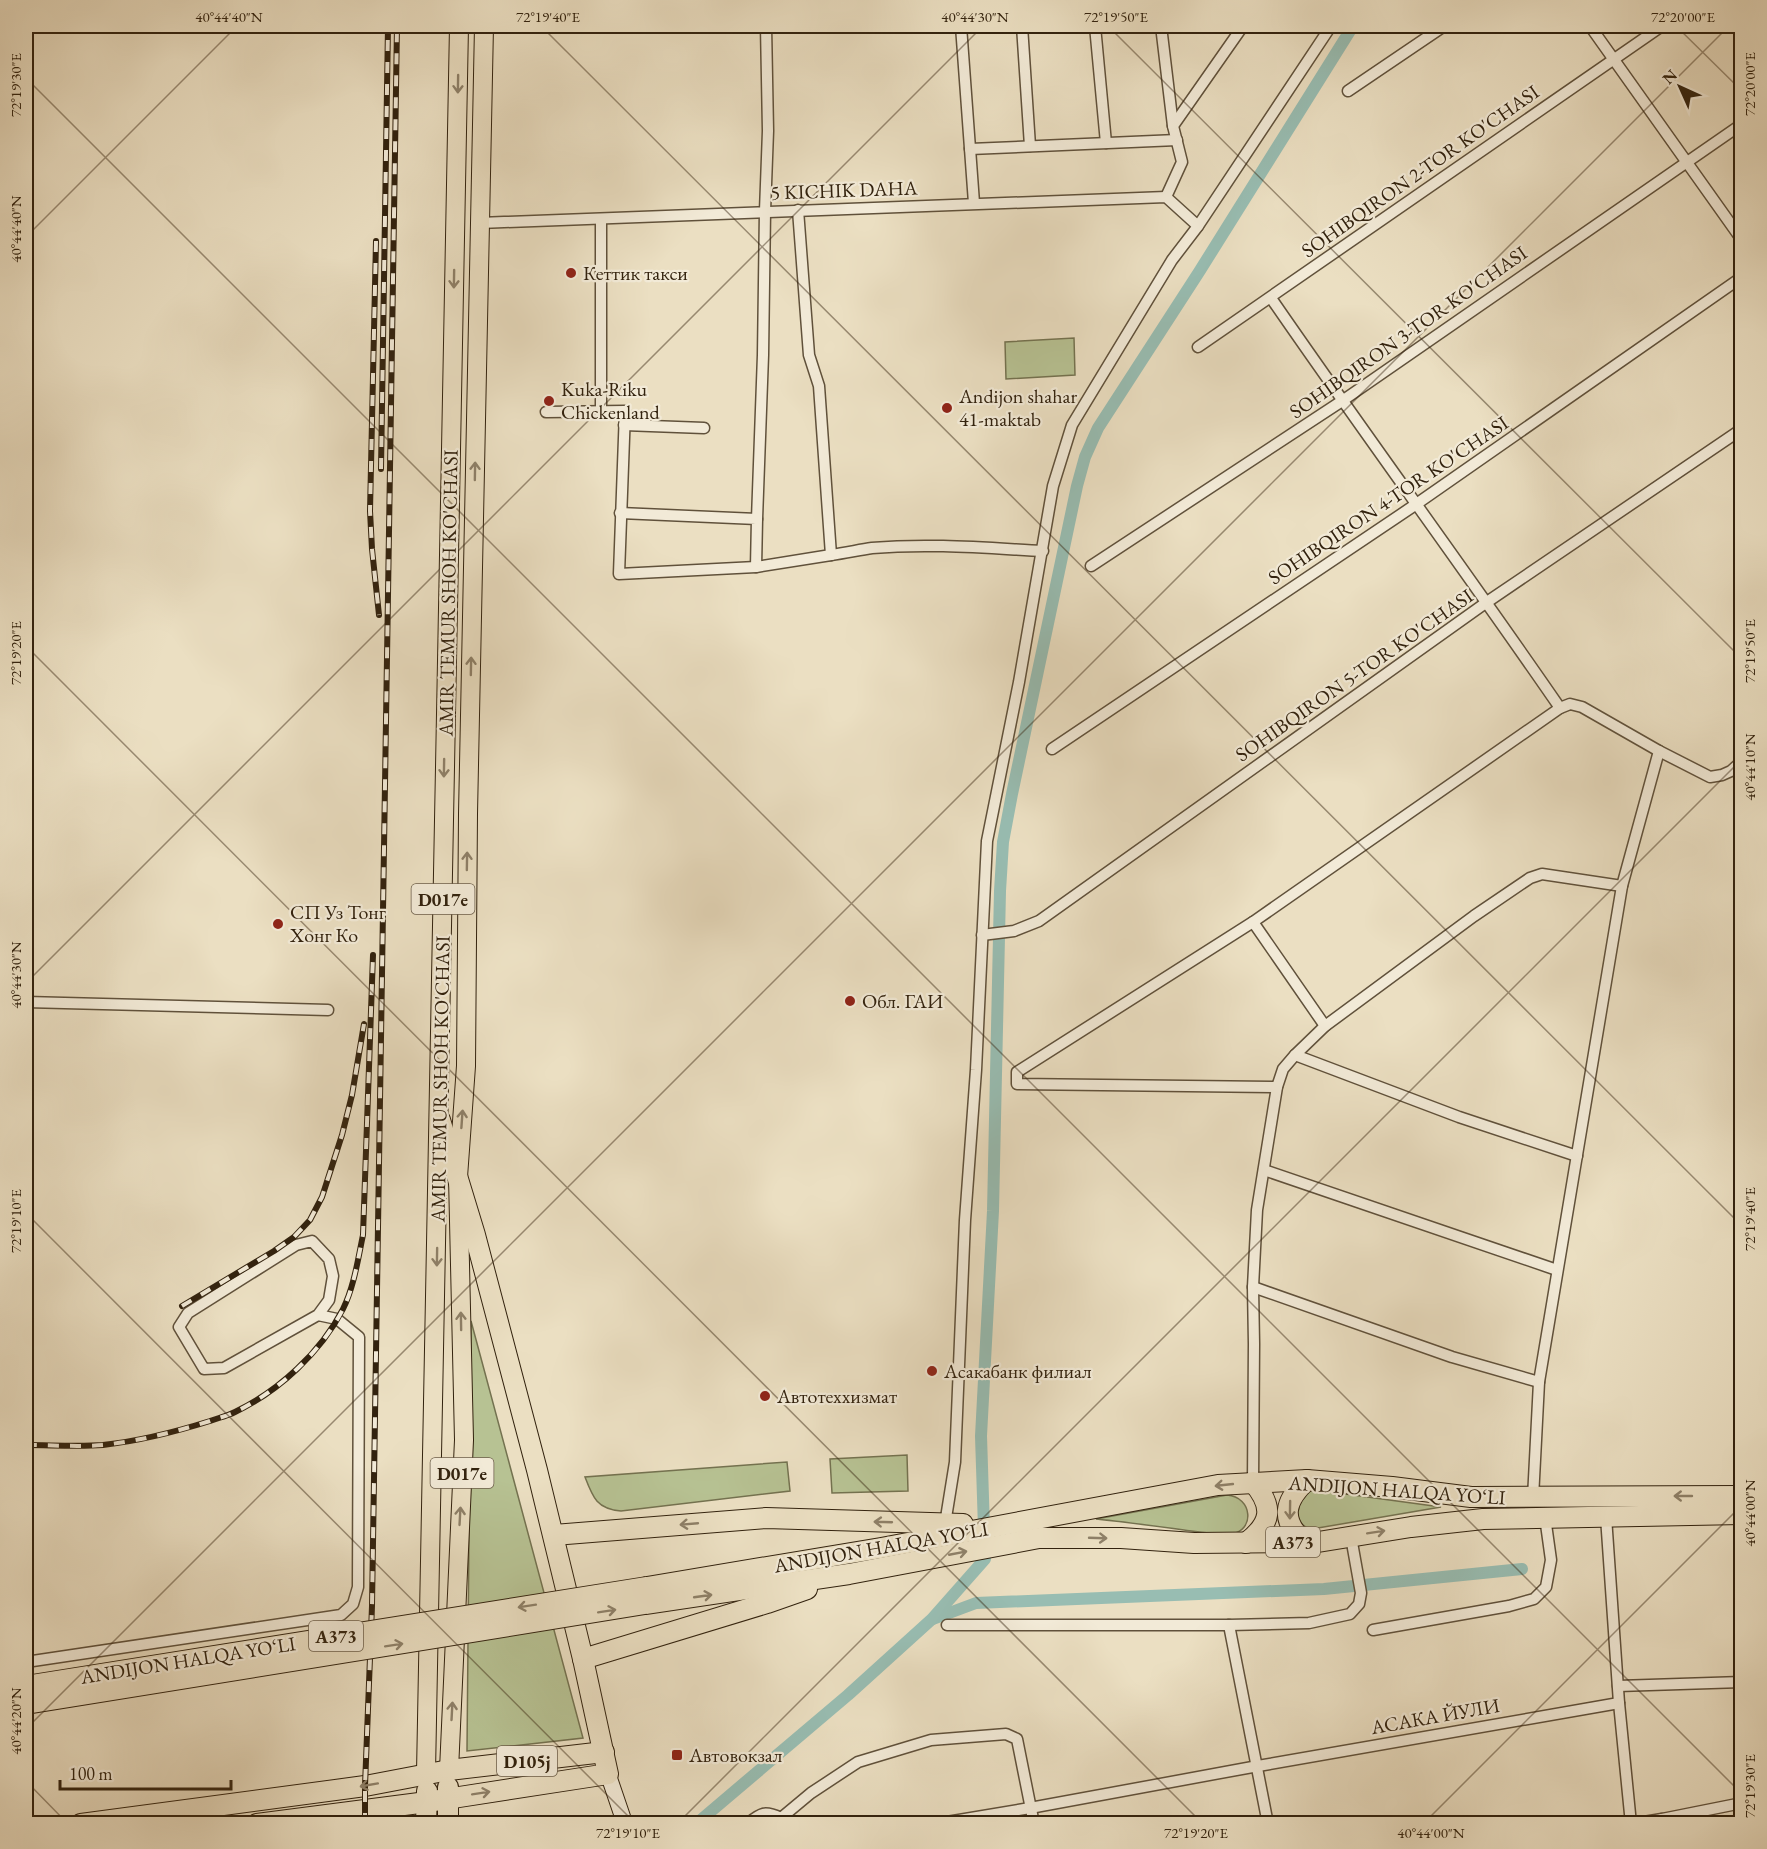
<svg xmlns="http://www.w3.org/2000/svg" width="1767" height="1849" viewBox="0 0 1767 1849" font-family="'EB Garamond',serif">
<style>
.green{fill:#b7c293;stroke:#747250;stroke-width:1.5}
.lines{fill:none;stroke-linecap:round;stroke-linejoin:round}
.canal{stroke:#98bdb2;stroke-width:12}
.street-casing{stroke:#60513b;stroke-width:13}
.secondary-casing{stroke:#32220e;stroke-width:17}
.primary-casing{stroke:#32220e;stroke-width:20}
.highway-casing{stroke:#32220e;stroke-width:22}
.street{stroke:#f2ead7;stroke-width:10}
.secondary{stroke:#f2ead7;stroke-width:15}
.primary{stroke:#ebdfc2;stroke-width:18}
.highway{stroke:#ebdfc2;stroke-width:20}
.rail-casing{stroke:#32220e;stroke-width:6}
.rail{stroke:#f2ead7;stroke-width:4;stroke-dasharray:11;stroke-linecap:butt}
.highway-bridge-casing{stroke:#32220e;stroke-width:22;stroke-linecap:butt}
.highway-bridge{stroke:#ebdfc2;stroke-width:20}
.oneway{stroke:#8e8068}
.ticks{fill:none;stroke:#32220e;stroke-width:1.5;stroke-opacity:0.45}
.poi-dot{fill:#8f2418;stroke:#f2ead7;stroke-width:2}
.labels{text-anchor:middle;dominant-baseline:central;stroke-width:4.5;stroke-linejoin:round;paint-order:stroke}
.shield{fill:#f2ead7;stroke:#6c5e4a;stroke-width:1.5}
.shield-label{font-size:18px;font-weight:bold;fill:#32220e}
.street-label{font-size:20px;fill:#32220e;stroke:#f2ead7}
.poi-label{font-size:20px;fill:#32220e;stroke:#f2ead7;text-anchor:start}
.neatline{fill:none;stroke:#32220e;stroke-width:2}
.ticks-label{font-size:15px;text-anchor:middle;fill:#32220e}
</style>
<rect width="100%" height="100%" fill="#ebdfc2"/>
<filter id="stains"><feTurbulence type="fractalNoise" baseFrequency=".00333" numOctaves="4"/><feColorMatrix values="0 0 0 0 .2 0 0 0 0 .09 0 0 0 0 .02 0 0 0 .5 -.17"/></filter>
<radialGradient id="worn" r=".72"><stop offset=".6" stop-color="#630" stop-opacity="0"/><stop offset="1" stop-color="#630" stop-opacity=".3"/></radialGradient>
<g class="green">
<path d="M1074,338l1,37 -69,4 -1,-37z"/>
<path d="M471,1321l112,417 -116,13z"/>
<path d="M907,1455l1,36 -76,2 -2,-34z"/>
<path d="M787,1462l3,29 -169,20c-24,-2 -28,-13 -36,-34z"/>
<path d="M1311,1490h5l125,17 -129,22 -5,-1 -9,-7 -1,-21z"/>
<path d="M1227,1495c26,2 28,36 4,39 -15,1 -32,-2 -47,-4 -29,-4 -58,-8 -88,-11z"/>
</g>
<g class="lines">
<g class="canal">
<path d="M933,1619l43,-16 348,-14 198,-20"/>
<path d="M696,1824l152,-129 84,-76 53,-60 -4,-123 12,-225 7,-320 3,-49 9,-48 65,-308 8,-29 13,-29 101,-156 154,-246"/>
</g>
<defs>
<g id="street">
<path d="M961,26l13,177"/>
<path d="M1022,26l8,120"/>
<path d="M1095,26l11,117"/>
<path d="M1161,26l12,100"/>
<path d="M1590,26l152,214"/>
<path d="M1348,91l96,-65"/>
<path d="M970,149l207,-9"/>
<path d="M1166,197l16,-35 -9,-36 70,-100"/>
<path d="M601,219v192"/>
<path d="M480,223l686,-26 32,29"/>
<path d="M1271,298c95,138 194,272 289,410"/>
<path d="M1198,347l464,-321"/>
<path d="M546,412l79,-1 -6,163 137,-7 75,-12 -12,-169 -10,-31 -11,-145"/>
<path d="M624,425l80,3"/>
<path d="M620,513l137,6 -1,48"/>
<path d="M757,519l6,-164 2,-144 3,-80 -2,-105"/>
<path d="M831,555c14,-2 28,-5 41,-7 57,-5 114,0 171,3"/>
<path d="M1091,566l251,-165 400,-277"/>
<path d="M1052,749l363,-244 327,-228"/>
<path d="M1253,922l72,104"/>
<path d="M982,935l32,-4 25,-10 448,-319 255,-173"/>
<path d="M26,1002l302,8"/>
<path d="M1295,1055l164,62 118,39"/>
<path d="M1277,1087l-260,-3v-12l236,-150 307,-214 10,-4 12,3 77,44 51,26 12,-2 9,-4 11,-10"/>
<path d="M1264,1170l293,100"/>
<path d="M1253,1287l199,70 87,25"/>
<path d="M1253,1482l1,-138 -1,-57 4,-77 20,-123 6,-18 12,-14 30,-29 149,-110 56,-38 12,-4 80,12"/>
<path d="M1533,1498l6,-116 83,-496 37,-135"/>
<path d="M1606,1517l13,186 12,121"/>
<path d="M945,1524l10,-62 10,-242 11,-150 11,-229 32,-159 34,-196 19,-61 100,-165 26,-34 133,-200"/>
<path d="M947,1625h282l80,-2 41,-9 9,-10 2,-11 -10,-56"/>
<path d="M1229,1625l39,199"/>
<path d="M1373,1630l136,-24 25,-7 12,-12 5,-27 -6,-43"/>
<path d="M26,1662l315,-47 12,-11 5,-17 1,-250 -22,-18 -19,-4 -94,53 -20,1 -25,-42 9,-14 108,-68 16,-4 17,18 4,17 -4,24 -11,15"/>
<path d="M1618,1686l124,-4"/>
<path d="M781,1818l30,-25 47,-31 73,-22 75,-6 11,5 17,85"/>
<path d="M1662,1819l80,-16"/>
<path d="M747,1824c14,-11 17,-14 34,-6l1,5"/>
<path d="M935,1824l95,-16 228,-42 361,-63"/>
<path d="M1632,1824l30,-5v5"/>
</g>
<path id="secondary" d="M608,1774l17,50"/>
<g id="primary">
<path d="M449,1770l15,-330 -6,-263 8,-111 2,-252 16,-788"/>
<path d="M426,1773c12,-582 21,-1165 33,-1747"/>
</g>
<g id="highway">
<path d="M554,1535l212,-17 197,6"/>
<path d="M1304,1542c-24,-22 -20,-41 3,-62"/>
<path d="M1246,1543c26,-20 28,-36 7,-61"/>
<path d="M647,1587l234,-39 337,-63 89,-5 85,7 79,10 271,-1"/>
<path d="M645,1604l204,-30 190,-36h82l73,5 124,-1 93,-15 72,-8 259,-5"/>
<path d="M583,1659l184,-56 40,-14"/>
<path d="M81,1824l284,-38 84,-16 155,-18"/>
<path d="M257,1824l170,-22 181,-28 -25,-115 -46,-189 -62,-235 -35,-115"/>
<path d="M426,1824l1,-33"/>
<path d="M448,1824v-37"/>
</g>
</defs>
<use href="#street" class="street-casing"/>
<use href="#secondary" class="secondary-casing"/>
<use href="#primary" class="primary-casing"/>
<use href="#highway" class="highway-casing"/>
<use href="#street" class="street"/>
<use href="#secondary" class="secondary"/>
<use href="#primary" class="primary"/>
<use href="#highway" class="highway"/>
<defs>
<g id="rail">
<path d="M376,241l-6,270 2,38 7,66"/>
<path d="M381,469l7,-443"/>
<path d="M182,1306l92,-55 20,-14 16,-17 12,-23 20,-62 10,-40 12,-71"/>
<path d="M26,1445c25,0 52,2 77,0 36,-4 72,-13 107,-24 8,-3 17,-5 25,-9 44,-21 86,-60 108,-103 11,-22 15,-50 20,-74l10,-280"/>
<path d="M365,1824v-38l7,-180 25,-1580"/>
</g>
</defs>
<use href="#rail" class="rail-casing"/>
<use href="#rail" class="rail"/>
<defs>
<g id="highway-bridge">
<path d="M26,1686l621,-99"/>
<path d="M26,1704l619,-100"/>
</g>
</defs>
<use href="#highway-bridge" class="highway-bridge-casing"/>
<use href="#highway-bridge" class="highway-bridge"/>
</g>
<defs><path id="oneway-shaft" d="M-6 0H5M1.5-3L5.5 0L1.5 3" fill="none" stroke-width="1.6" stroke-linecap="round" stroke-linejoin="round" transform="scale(1.5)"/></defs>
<g class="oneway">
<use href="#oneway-shaft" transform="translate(458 84) rotate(91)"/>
<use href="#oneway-shaft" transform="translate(454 279) rotate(91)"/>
<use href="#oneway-shaft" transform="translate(475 471) rotate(-89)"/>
<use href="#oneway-shaft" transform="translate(471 666) rotate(-89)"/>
<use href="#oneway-shaft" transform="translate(444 768) rotate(91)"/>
<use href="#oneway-shaft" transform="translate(467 861) rotate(-89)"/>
<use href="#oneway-shaft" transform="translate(462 1119) rotate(-86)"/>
<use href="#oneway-shaft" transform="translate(437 1257) rotate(91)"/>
<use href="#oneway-shaft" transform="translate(461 1321) rotate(-91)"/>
<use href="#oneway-shaft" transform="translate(1224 1485) rotate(174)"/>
<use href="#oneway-shaft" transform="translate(1683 1496) rotate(-180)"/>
<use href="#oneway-shaft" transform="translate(1290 1510) rotate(91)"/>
<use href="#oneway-shaft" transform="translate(460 1516) rotate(-87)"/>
<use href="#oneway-shaft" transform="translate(883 1522) rotate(-178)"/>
<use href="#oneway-shaft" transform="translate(689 1524) rotate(175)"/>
<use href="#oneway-shaft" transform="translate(1376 1532) rotate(-9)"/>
<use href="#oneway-shaft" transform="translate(1098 1538) rotate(2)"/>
<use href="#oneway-shaft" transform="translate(958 1553) rotate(-11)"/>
<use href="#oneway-shaft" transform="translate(703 1596) rotate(-8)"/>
<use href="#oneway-shaft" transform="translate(527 1606) rotate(171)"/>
<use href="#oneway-shaft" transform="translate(607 1611) rotate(-9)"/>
<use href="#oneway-shaft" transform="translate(394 1645) rotate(-9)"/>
<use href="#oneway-shaft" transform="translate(452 1711) rotate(-87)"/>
<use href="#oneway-shaft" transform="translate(369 1785) rotate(170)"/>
<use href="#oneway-shaft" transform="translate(481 1793) rotate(-9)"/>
</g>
<path class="ticks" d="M541,26l1201,1200M1108,26l634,633M1676,26l66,65M26,78l1716,1716M26,237l211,-211M26,646l1177,1178M26,983l957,-957M26,1213l610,611M26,1729l1703,-1703M26,1781l42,43M677,1824l1065,-1065M1423,1824l319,-319"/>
<g class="poi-dot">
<circle cx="571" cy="273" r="6"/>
<circle cx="549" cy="401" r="6"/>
<circle cx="947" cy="408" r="6"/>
<circle cx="278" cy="924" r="6"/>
<circle cx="850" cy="1001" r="6"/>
<circle cx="932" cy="1371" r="6"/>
<circle cx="765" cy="1396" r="6"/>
<rect x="671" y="1749" width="12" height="12" rx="3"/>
</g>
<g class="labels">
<g class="shield">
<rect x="411.5" y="884" width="63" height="30" rx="4.5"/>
<rect x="430.5" y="1458" width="63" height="30" rx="4.5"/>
<rect x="1266" y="1527" width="54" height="30" rx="4.5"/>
<rect x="309" y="1621" width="54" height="30" rx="4.5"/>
<rect x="497" y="1746" width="60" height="30" rx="4.5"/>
</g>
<g class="shield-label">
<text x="443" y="899">D017e</text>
<text x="462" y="1473">D017e</text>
<text x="1293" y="1542">A373</text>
<text x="336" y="1636">A373</text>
<text x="527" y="1761">D105j</text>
</g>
<g class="street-label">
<text transform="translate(1420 171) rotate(-35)">SOHIBQIRON 2-TOR KO'CHASI</text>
<text transform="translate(844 190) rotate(-2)">5 KICHIK DAHA</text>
<text transform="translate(1408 332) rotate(-35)">SOHIBQIRON 3-TOR KO'CHASI</text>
<text transform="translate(1388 500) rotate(-34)">SOHIBQIRON 4-TOR KO'CHASI</text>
<text transform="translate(448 593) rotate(-89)">AMIR TEMUR SHOH KO'CHASI</text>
<text transform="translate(1354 675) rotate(-35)">SOHIBQIRON 5-TOR KO'CHASI</text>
<text transform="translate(440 1079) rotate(-89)">AMIR TEMUR SHOH KO'CHASI</text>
<text transform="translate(1397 1490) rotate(4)">ANDIJON HALQA YO‘LI</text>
<text transform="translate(881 1547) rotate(-10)">ANDIJON HALQA YO‘LI</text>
<text transform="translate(188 1660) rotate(-9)">ANDIJON HALQA YO‘LI</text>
<text transform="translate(1435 1716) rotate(-10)">АСАКА ЙУЛИ</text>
</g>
<g class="poi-label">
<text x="583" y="273">Кеттик такси</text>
<text x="561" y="389">Kuka-Riku<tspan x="561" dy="23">Chickenland</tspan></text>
<text x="959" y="396">Andijon shahar<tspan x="959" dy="23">41-maktab</tspan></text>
<text x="290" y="912">СП Уз Тонг<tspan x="290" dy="23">Хонг Ко</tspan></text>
<text x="862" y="1001">Обл. ГАИ</text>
<text x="944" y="1371">Асакабанк филиал</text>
<text x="777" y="1396">Автотеххизмат</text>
<text x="689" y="1755">Автовокзал</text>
</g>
</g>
<rect width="1767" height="1849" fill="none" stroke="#ebdfc2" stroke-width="66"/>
<g transform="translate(1680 87) rotate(315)" stroke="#f2ead7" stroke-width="4.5" paint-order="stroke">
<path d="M0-4.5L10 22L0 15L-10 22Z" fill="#32220e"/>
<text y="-9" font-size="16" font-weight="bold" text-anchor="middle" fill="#32220e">N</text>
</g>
<path d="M60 1780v9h171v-9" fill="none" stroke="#32220e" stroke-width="3"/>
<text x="69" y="1780" font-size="18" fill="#32220e" stroke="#f2ead7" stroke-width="4.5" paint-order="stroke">100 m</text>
<rect x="33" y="33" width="1701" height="1783" class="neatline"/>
<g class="ticks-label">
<text x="229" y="22">40°44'40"N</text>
<text x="548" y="22">72°19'40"E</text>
<text x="975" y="22">40°44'30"N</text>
<text x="1116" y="22">72°19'50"E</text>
<text x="1683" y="22">72°20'00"E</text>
<text transform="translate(1750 84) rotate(-90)" y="5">72°20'00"E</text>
<text transform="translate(16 85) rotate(-90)" y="5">72°19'30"E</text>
<text transform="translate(16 229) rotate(-90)" y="5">40°44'40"N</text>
<text transform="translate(1750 651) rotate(-90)" y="5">72°19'50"E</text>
<text transform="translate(16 653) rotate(-90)" y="5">72°19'20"E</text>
<text transform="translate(1750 767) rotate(-90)" y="5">40°44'10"N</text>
<text transform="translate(16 975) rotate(-90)" y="5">40°44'30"N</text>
<text transform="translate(1750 1219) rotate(-90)" y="5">72°19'40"E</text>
<text transform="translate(16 1221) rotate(-90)" y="5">72°19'10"E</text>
<text transform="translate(1750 1513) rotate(-90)" y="5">40°44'00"N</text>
<text transform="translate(16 1721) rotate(-90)" y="5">40°44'20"N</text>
<text transform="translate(1750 1786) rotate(-90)" y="5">72°19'30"E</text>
<text x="628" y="1838">72°19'10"E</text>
<text x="1196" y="1838">72°19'20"E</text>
<text x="1431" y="1838">40°44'00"N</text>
</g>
<rect width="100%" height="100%" filter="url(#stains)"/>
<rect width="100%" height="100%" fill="url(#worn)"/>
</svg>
